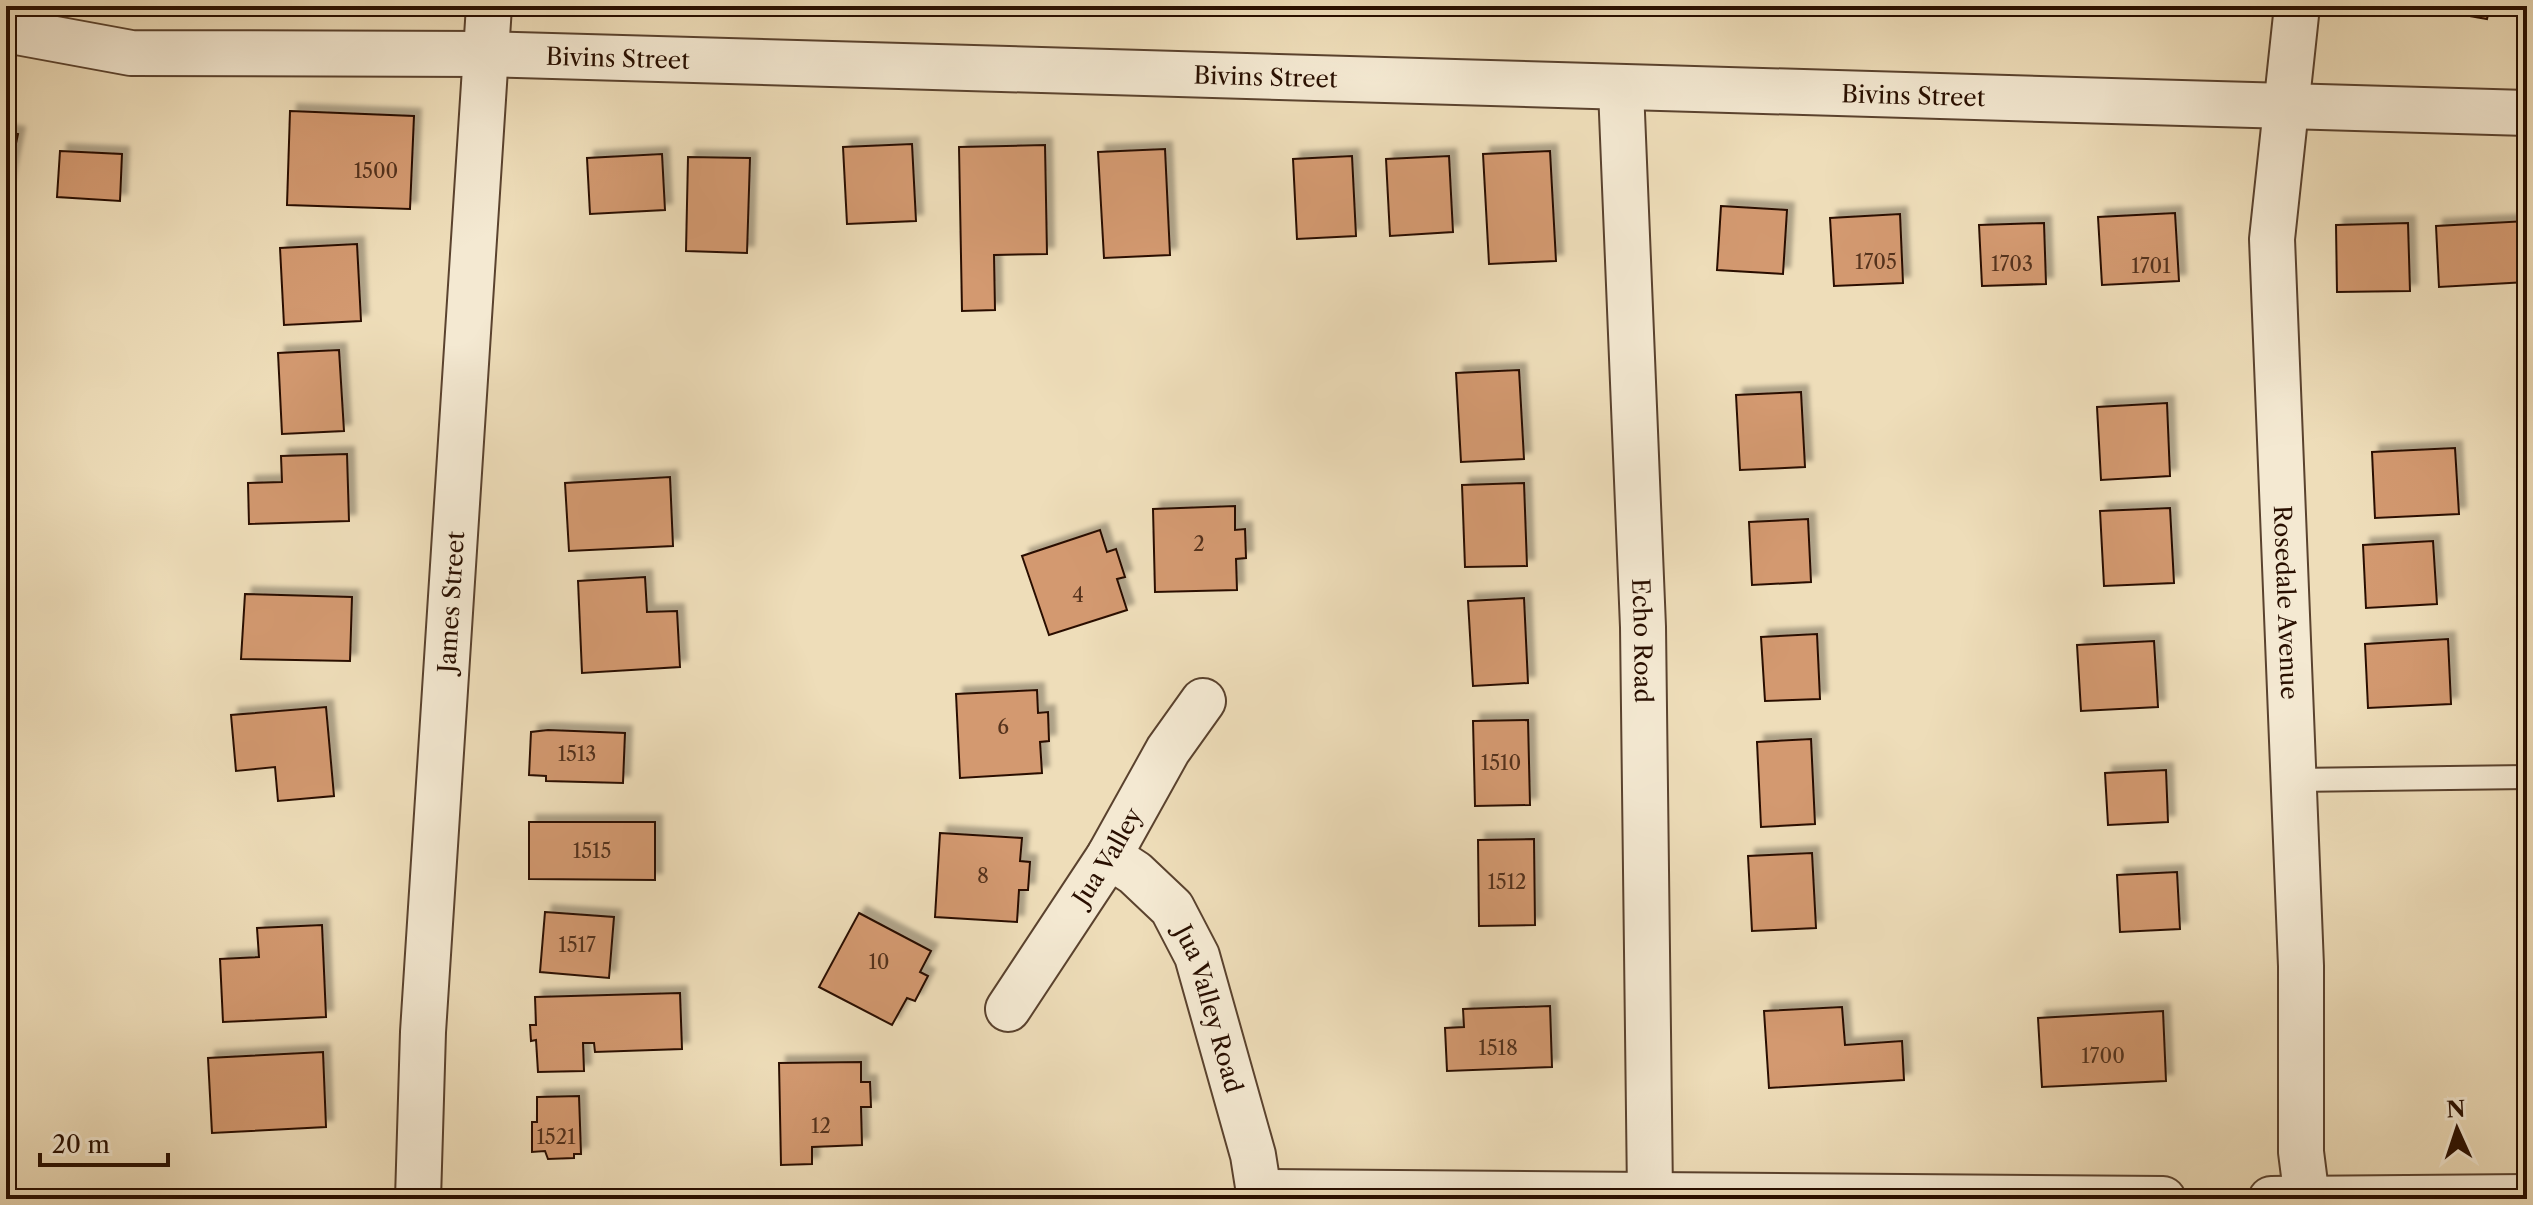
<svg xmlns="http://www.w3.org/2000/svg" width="2533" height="1205" viewBox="0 0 2533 1205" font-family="'Libre Caslon Text',serif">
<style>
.building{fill:#d39970;stroke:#290f00;stroke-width:2;filter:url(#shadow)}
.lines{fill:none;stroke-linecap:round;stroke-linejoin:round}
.service-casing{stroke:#5a422e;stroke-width:26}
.minor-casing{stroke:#5a422e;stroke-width:48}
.service{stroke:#f4e9d2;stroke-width:22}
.minor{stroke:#f4e9d2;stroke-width:44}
.labels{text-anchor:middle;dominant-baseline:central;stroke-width:6;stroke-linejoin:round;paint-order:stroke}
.number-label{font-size:20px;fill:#54321c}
.street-label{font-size:24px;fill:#290f00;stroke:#f4e9d2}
</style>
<defs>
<filter id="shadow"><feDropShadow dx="7" dy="-7" stdDeviation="2" flood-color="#0004"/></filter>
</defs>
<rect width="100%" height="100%" fill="#eeddb9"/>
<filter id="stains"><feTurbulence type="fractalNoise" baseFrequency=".0025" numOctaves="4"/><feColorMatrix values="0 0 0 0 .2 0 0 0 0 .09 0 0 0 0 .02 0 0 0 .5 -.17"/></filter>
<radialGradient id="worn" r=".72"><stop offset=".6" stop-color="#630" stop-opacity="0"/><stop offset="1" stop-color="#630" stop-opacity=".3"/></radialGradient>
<g class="building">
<path d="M2413,6h77l-3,13z"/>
<path d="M290,111l124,5 -4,93 -123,-4z"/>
<path d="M6,132l12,2 -12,56z"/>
<path d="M912,144l4,77 -69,3 -4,-77z"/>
<path d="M1045,145l2,109 -53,1 1,55 -33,1 -3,-164z"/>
<path d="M1165,149l5,106 -66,3 -6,-106z"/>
<path d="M60,151l62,3 -2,47 -63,-4z"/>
<path d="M1550,151l6,110 -67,3 -6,-110z"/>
<path d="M662,154l3,56 -75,4 -3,-56z"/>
<path d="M1352,156l4,80 -59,3 -4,-80z"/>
<path d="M1449,156l4,76 -63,4 -4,-77z"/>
<path d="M688,157l62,1 -3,95 -61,-2z"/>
<path d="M1721,206l66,4 -4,64 -66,-4z"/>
<path d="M2175,213l4,68 -77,4 -4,-68z"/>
<path d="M1900,214l3,69 -69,3 -4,-68z"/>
<path d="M2527,221v61l-88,5 -3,-61z"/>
<path d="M2044,223l2,61 -64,2 -3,-61z"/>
<path d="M2408,223l2,68 -73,1 -1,-67z"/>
<path d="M357,244l4,77 -77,4 -4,-77z"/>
<path d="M339,350l5,81 -62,3 -4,-81z"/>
<path d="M1519,370l5,89 -63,3 -5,-89z"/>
<path d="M1801,392l4,75 -65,3 -4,-75z"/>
<path d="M2167,403l3,73 -69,4 -4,-73z"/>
<path d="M2455,448l4,66 -84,4 -3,-66z"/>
<path d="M347,454l2,67 -100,3 -1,-41 34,-1 -1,-26z"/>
<path d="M670,477l3,69 -104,5 -4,-68z"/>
<path d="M1524,483l3,83 -62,1 -3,-82z"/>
<path d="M1235,506v24l10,-1 1,29 -10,1 1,31 -82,2 -2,-83z"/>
<path d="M2170,508l4,75 -70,3 -4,-75z"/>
<path d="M1808,519l3,63 -59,3 -3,-63z"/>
<path d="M1100,530l7,22 9,-3 9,28 -8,2 10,31 -78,25 -27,-79z"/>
<path d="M2433,541l4,63 -71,4 -3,-63z"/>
<path d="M645,577l2,35 30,-1 3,56 -98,6 -4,-92z"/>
<path d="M245,594l107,3 -2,64 -109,-2z"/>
<path d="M1524,598l4,85 -55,3 -5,-85z"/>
<path d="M1817,634l3,65 -55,2 -4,-64z"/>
<path d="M2448,639l3,65 -83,4 -3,-64z"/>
<path d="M2154,641l4,66 -77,4 -4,-66z"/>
<path d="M1037,690l1,23 10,-1 1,29 -9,1 2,31 -82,5 -4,-84z"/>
<path d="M326,707l8,89 -56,5 -3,-34 -39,4 -5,-56z"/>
<path d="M1528,720l2,85 -55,1 -2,-85z"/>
<path d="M548,730l77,3 -2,50 -77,-2v-5l-17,-1 2,-43z"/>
<path d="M1811,739l4,85 -54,3 -4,-85z"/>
<path d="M2166,770l2,52 -60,3 -3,-52z"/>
<path d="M529,822h126v58l-126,-1z"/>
<path d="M940,833l82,5 -2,23 10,1 -2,28h-9l-2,32 -82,-5z"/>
<path d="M1534,839l1,86 -56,1 -1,-86z"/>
<path d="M1812,853l4,75 -64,3 -4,-75z"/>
<path d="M2177,872l3,57 -60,3 -3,-57z"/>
<path d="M545,912l69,5 -5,61 -69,-6z"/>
<path d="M859,913l72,38 -11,21 8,4 -13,25 -8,-3 -15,27 -73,-38z"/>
<path d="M322,925l4,92 -103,5 -3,-63 39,-2 -2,-29z"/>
<path d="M680,993l2,56 -87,3 -1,-9h-11l1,28 -46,1 -2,-32 -5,1 -1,-16h6l-1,-28z"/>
<path d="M1550,1006l2,61 -105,4 -2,-43 19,-1 -1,-18z"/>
<path d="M1842,1007l3,38 57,-4 2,39 -135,8 -5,-77z"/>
<path d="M2163,1011l3,70 -124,6 -4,-69z"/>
<path d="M323,1052l3,75 -114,6 -4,-75z"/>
<path d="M861,1062v20h9l1,25h-10l1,38 -50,2v17l-31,1 -2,-102z"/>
<path d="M579,1096l2,58h-7v4l-26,1 -3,-8 -13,1v-30h5v-25z"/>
</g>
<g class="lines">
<defs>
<path id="service" d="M2294,780l233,-3"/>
<g id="minor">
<path id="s1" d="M2297,6l-25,233 29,727v186l6,47"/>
<path id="s2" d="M6,30l125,23 355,1 2041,59"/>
<path id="s3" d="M1621,89l22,538 7,567"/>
<path id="s4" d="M1109,856l26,17 37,35 25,48 56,199 7,44"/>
<path id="s5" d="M1008,1009l101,-153 59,-106 35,-49"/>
<path d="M1260,1192l903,7"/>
<path id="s6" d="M418,1199l5,-167 66,-1026"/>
<path d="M2271,1199l256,-2"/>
</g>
</defs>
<use href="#service" class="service-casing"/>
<use href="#minor" class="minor-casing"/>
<use href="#service" class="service"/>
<use href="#minor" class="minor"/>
</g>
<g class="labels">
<g class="number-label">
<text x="376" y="171">1500</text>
<text x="1876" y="262">1705</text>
<text x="2012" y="264">1703</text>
<text x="2151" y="266">1701</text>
<text x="1199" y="544">2</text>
<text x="1078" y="595">4</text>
<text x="1003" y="727">6</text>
<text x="577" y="754">1513</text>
<text x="1501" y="763">1510</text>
<text x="592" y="851">1515</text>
<text x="983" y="876">8</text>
<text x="1507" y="882">1512</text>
<text x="577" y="945">1517</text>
<text x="879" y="962">10</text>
<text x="1498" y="1048">1518</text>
<text x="2103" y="1056">1700</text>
<text x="821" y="1126">12</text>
<text x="556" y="1137">1521</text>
</g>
<g class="street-label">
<text stroke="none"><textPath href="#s2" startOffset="614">Bivins Street</textPath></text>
<text stroke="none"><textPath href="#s2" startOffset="1262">Bivins Street</textPath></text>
<text stroke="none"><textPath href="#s2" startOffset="1910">Bivins Street</textPath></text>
<text stroke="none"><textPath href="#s6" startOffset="598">James Street</textPath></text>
<text stroke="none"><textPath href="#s1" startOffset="598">Rosedale Avenue</textPath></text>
<text stroke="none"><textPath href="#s3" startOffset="552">Echo Road</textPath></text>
<text stroke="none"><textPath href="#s5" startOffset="182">Jua Valley</textPath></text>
<text stroke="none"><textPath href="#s4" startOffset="190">Jua Valley Road</textPath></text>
</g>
</g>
<rect width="2533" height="1205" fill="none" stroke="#eeddb9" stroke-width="32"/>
<rect x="8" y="8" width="2517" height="1189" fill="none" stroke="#290f00" stroke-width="4"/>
<rect x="16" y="16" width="2501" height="1173" fill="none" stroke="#290f00" stroke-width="2"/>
<g transform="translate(2457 1129) rotate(357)" stroke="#f4e9d2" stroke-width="6" paint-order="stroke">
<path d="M0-6L14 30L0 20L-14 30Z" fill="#290f00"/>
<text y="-12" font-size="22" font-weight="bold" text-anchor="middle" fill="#290f00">N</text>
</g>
<path d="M40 1153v12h128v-12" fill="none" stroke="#290f00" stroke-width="4"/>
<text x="52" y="1153" font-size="24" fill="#290f00" stroke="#f4e9d2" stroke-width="6" paint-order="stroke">20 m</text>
<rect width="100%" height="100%" filter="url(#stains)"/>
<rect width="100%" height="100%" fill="url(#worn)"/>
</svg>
